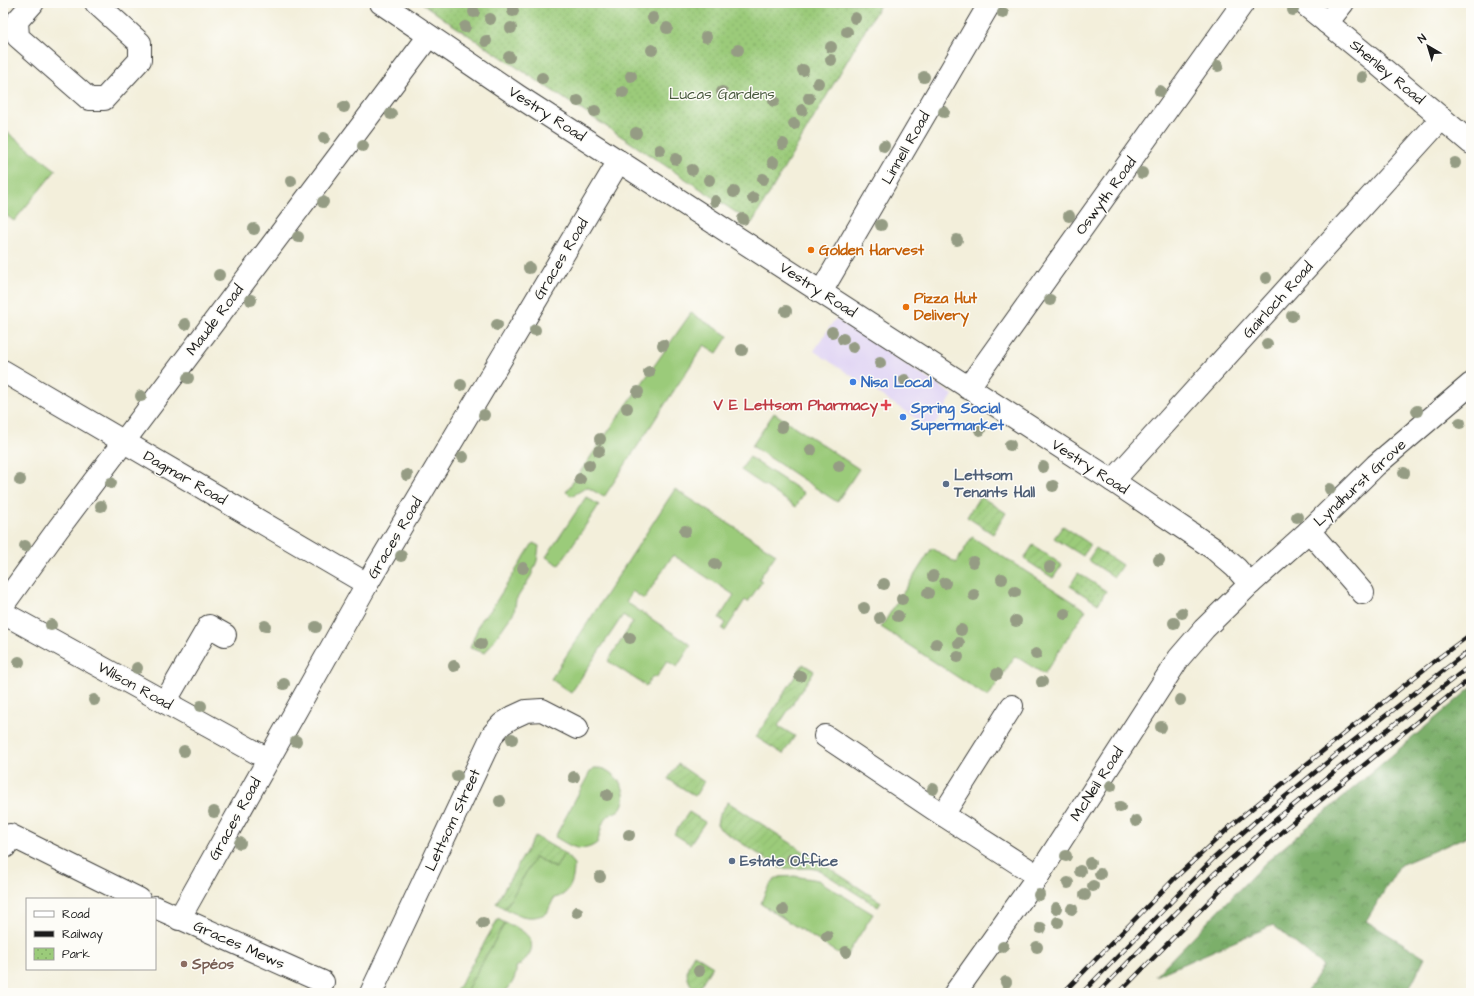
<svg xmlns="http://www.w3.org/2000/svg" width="1474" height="996" viewBox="0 0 1474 996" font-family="'Architects Daughter',sans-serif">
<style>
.built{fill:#e0d4f4}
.grass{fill:#9bcb7a;stroke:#5c744b}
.forest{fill:url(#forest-crowns);stroke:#4c6643}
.park{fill:url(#park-dots);stroke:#5c744b}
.garden{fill:url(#garden-furrows);stroke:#5c744b}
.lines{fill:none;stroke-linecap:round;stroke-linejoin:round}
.minor-casing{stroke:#3c3c39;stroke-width:24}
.minor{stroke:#fff;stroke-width:22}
.rail-casing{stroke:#1c1c1c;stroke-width:4.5}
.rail{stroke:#fdfcf7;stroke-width:3;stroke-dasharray:9;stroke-linecap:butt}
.tree{fill:#959c84}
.food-dot{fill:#e8710a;stroke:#fdfcf7;stroke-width:1.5}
.shop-dot{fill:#3f7fe0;stroke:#fdfcf7;stroke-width:1.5}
.health-dot{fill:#e0444e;stroke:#fdfcf7;stroke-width:1.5}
.service-dot{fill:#5c6f8a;stroke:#fdfcf7;stroke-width:1.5}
.education-dot{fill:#8d6e63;stroke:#fdfcf7;stroke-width:1.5}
.labels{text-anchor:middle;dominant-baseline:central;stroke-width:3;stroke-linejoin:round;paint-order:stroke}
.street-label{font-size:15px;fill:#1c1c1c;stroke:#fdfcf7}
.park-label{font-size:15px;fill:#48593d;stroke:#fdfcf7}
.food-label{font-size:15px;font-weight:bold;fill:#c56008;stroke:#fdfcf7;text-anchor:start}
.shop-label{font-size:15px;font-weight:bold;fill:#366cbe;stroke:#fdfcf7;text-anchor:start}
.health-label{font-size:15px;font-weight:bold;fill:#be3a42;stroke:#fdfcf7;text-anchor:end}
.service-label{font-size:15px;font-weight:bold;fill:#4e5e75;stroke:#fdfcf7;text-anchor:start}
.education-label{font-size:15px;font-weight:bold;fill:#785e54;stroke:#fdfcf7;text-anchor:start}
</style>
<defs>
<pattern id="forest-crowns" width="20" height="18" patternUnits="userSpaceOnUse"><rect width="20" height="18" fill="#7caf6a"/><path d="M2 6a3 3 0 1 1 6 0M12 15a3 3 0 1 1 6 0" fill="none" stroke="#658e56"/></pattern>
<pattern id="park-dots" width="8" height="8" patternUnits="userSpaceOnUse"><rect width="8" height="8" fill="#9bcb7a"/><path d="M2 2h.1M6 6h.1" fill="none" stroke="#85ae69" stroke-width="1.8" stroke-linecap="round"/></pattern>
<pattern id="garden-furrows" width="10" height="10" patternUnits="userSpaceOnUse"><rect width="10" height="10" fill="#9bcb7a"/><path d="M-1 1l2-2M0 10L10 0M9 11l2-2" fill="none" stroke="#85ae69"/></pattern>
</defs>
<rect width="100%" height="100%" fill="#fdfcf7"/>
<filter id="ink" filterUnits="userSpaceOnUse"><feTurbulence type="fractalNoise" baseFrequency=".025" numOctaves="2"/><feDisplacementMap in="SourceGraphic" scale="8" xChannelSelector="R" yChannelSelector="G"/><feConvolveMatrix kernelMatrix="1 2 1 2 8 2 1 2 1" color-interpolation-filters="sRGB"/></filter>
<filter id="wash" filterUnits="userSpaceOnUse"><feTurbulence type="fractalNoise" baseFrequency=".012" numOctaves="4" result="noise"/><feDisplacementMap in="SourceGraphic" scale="16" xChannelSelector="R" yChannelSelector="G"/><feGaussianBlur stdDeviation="0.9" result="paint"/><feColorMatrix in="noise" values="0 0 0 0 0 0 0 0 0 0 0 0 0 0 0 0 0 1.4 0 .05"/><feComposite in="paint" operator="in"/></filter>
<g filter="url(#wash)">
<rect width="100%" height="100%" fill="#f3efdb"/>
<path class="built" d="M835,319l118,76 -21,34 -118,-78z"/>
<g class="grass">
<path d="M3,129l53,41 -42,51 -11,-8z"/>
<path d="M691,313l37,23 -11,17 -13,-8 -100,152 -17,-10 -15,9 -6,-4z"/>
<path d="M774,413l85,56 -22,33 -85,-56z"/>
<path d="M749,457l55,36 -8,14 -55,-37z"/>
<path d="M675,489l101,65 -17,25 3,2 -14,21 -3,-2 -20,31 -3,-2 4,-6 -7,-5 15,-23 -61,-40 -29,44 -12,-8 -6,11 65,43 -14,22 -10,-6 -11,17 -3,-2 -7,10 -38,-25 25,-39 -10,-7 -52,78 -20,-14z"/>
<path d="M586,497l13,8 -40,60 -13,-8z"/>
<path d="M972,537l114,73 -42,64 -29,-18 -27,41 -107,-70 51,-79 24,15z"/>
<path d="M533,543l6,3 -2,15 -6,15 -15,24 -2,12 -29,41 -15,-5 11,-29 9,-8z"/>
<path d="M594,768c4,0 9,0 12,2 13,7 23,22 16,36 -3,7 -10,6 -15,11 -7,7 -6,17 -10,26 -16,12 -28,2 -42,-6l35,-65z"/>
<path d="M564,853l10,11c0,15 -3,31 -20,34l-7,15c-16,8 -27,3 -42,-4l30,-52 20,11z"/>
<path d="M794,876l24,4 55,34 -28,44 -84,-54c3,-10 8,-23 19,-27 4,-1 10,0 14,-1z"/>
<path d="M505,923c14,4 35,16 23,33 -4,5 -6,8 -12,11 1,10 -5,19 -12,26h-36l-3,-1z"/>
</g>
<path class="forest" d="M1471,688v147l-71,30 -34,56 59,36 -18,36h-101l17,-27 -50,-41 -118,51 109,-112z"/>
<g class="park">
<path d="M422,3h459l-129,220 -302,-200z"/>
<path d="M1078,573l28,18 -8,13 -28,-18z"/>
</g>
<g class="garden">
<path d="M980,496l26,17 -13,21 -26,-17z"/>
<path d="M1063,526l27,18 -7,12 -29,-18z"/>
<path d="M1033,545l29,20 -9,13 -29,-19z"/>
<path d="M1096,548l26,17 -8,12 -26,-17z"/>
<path d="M803,664l11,7 -36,55 17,10 -12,18 -27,-17z"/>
<path d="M678,764l26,18 -9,14 -27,-17z"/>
<path d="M728,802l153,100 -3,5 -59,-37c-13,-4 -26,0 -39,-2l-60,-39 -3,-5 2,-9z"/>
<path d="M689,812l16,10 -15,22 -16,-10z"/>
<path d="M535,836l29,17 -8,15 -21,-11 -30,52 -9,-6z"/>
<path d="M498,919l7,4 -39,68 2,2h-13z"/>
<path d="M694,954l19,12 -17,26c-12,-15 -11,-22 -2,-38z"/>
</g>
</g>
<g filter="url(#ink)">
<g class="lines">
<defs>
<g id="minor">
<path d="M33,3l-16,18 1,16 71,62h15l36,-39v-17l-44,-40"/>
<path d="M381,3l137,93 595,385 101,68 22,19 14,16"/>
<path d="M1303,3l72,59 96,81"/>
<path d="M1327,23l16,-20"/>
<path d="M821,292l169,-289"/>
<path d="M3,371l364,213"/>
<path d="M968,388l275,-385"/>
<path d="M1113,481l329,-363"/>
<path d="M1309,531l54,62"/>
<path d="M3,605l55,-76 371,-493"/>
<path d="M3,613l265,146"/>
<path d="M165,702l44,-76 16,9"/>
<path d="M825,736l109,73 104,67"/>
<path d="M943,815l69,-109"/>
<path d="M5,847l5,-12 129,64"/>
<path d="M155,907l168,75"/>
<path d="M179,919l188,-335 252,-423"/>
<path d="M371,993l122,-259 9,-10 11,-7 13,-6 16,-1 35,18"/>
<path d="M955,993l83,-117 141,-218 25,-29 46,-45 59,-53 67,-66 95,-81"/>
</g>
</defs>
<use href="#minor" class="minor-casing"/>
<use href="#minor" class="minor"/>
<defs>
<g id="rail">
<path d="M1063,993l112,-115 58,-54 107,-87 97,-78 34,-25"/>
<path d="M1082,993l131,-134 45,-40 94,-77 119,-93"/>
<path d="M1098,993l116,-119 65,-57 91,-74 101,-78"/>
<path d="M1119,993l104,-106 61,-57 187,-152"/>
</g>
</defs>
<use href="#rail" class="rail-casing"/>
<use href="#rail" class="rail"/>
</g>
<g class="tree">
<circle cx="1293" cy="10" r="6"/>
<circle cx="513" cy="11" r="6"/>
<circle cx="474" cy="12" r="6"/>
<circle cx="1003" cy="13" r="6"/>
<circle cx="653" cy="18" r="6"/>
<circle cx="855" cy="18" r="6"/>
<circle cx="490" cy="19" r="6"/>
<circle cx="465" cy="27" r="6"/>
<circle cx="511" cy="28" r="6"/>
<circle cx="667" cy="28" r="6"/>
<circle cx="847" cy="32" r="6"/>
<circle cx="706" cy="37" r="6"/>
<circle cx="486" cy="41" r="6"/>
<circle cx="831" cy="47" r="6"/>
<circle cx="652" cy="50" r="6"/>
<circle cx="738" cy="50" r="6"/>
<circle cx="509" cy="57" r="6"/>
<circle cx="831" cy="60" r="6"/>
<circle cx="1218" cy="66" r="6"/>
<circle cx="803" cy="70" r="6"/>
<circle cx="631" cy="76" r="6"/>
<circle cx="924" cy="77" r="6"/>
<circle cx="1362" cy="77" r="6"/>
<circle cx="542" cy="78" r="6"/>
<circle cx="818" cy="83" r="6"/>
<circle cx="1160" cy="91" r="6"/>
<circle cx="623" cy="92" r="6"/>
<circle cx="722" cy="92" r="6"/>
<circle cx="809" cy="98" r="6"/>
<circle cx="578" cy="101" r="6"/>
<circle cx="774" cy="101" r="6"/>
<circle cx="344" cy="107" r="6"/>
<circle cx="802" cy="110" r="6"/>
<circle cx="595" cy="111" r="6"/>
<circle cx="944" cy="112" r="6"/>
<circle cx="391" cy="114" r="6"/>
<circle cx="794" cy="124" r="6"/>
<circle cx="636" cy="133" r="6"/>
<circle cx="324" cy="138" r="6"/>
<circle cx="783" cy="144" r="6"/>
<circle cx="363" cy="146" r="6"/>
<circle cx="884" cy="146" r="6"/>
<circle cx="660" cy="150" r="6"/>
<circle cx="676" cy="159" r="6"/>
<circle cx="773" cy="162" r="6"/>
<circle cx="1455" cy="163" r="6"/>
<circle cx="692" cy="170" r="6"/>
<circle cx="1142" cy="173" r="6"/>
<circle cx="763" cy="179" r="6"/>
<circle cx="709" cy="180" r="6"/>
<circle cx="291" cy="181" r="6"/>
<circle cx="734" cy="192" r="6"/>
<circle cx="753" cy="198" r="6"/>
<circle cx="715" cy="201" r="6"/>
<circle cx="323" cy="202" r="6"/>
<circle cx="1069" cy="216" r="6"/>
<circle cx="743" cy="219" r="6"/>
<circle cx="881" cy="225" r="6"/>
<circle cx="254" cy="229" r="6"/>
<circle cx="298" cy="237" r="6"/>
<circle cx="957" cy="240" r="6"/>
<circle cx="529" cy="268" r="6"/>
<circle cx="219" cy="275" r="6"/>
<circle cx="1266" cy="278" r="6"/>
<circle cx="251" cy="300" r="6"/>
<circle cx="1050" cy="300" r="6"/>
<circle cx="786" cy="311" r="6"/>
<circle cx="1292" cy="316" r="6"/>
<circle cx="185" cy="324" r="6"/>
<circle cx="497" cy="325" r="6"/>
<circle cx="535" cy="330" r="6"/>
<circle cx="832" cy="332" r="6"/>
<circle cx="843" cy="339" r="6"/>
<circle cx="1267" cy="344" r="6"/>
<circle cx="663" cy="345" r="6"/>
<circle cx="853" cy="347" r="6"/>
<circle cx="742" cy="350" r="6"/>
<circle cx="880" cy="363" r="6"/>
<circle cx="649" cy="372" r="6"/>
<circle cx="188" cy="378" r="6"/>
<circle cx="905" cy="380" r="6"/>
<circle cx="461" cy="385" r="6"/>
<circle cx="638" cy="392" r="6"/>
<circle cx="141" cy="396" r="6"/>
<circle cx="627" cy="408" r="6"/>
<circle cx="1417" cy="411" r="6"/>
<circle cx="484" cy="415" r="6"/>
<circle cx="1460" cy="423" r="6"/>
<circle cx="782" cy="427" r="6"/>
<circle cx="980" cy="430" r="6"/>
<circle cx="600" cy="439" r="6"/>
<circle cx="1010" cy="445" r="6"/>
<circle cx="811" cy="450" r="6"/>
<circle cx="599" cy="451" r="6"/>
<circle cx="463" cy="457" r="6"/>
<circle cx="589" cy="465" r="6"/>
<circle cx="839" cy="466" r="6"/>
<circle cx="1043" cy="467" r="6"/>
<circle cx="1404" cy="473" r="6"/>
<circle cx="407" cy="475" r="6"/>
<circle cx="580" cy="479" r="6"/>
<circle cx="20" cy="480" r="6"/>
<circle cx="111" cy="483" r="6"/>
<circle cx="1053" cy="486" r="6"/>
<circle cx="1330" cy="489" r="6"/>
<circle cx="101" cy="506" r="6"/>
<circle cx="1297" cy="517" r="6"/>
<circle cx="685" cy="531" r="6"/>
<circle cx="25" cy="546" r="6"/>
<circle cx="401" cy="556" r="6"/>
<circle cx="1159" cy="560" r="6"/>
<circle cx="973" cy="562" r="6"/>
<circle cx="715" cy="564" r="6"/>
<circle cx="1050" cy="567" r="6"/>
<circle cx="523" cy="568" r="6"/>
<circle cx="933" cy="576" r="6"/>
<circle cx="1002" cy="579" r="6"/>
<circle cx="945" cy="583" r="6"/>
<circle cx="884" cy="584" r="6"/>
<circle cx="1015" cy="592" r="6"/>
<circle cx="928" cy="593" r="6"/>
<circle cx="974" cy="595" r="6"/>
<circle cx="902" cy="599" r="6"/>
<circle cx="864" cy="608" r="6"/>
<circle cx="1182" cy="613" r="6"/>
<circle cx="1065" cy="614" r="6"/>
<circle cx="898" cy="616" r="6"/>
<circle cx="880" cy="618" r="6"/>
<circle cx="1016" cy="621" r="6"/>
<circle cx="1174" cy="623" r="6"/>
<circle cx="51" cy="625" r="6"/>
<circle cx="265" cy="626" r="6"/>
<circle cx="316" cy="627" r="6"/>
<circle cx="961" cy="630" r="6"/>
<circle cx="630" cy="638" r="6"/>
<circle cx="959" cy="643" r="6"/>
<circle cx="481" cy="644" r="6"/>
<circle cx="936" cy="644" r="6"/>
<circle cx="1036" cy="654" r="6"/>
<circle cx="958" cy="657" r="6"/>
<circle cx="19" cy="662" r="6"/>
<circle cx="454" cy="666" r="6"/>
<circle cx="137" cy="668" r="6"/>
<circle cx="997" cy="674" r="6"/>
<circle cx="800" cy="676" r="6"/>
<circle cx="1042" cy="682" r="6"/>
<circle cx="284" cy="684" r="6"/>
<circle cx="94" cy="700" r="6"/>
<circle cx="1180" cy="700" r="6"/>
<circle cx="201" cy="706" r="6"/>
<circle cx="1161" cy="727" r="6"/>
<circle cx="512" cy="739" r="6"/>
<circle cx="296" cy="741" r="6"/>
<circle cx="184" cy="751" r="6"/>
<circle cx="457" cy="776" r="6"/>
<circle cx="574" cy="777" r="6"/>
<circle cx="1111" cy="786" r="6"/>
<circle cx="933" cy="789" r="6"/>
<circle cx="607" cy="795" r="6"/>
<circle cx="500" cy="801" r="6"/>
<circle cx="1120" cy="807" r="6"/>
<circle cx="214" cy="812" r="6"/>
<circle cx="1136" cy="821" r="6"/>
<circle cx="629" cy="835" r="6"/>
<circle cx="240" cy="843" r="6"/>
<circle cx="1066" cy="856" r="6"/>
<circle cx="792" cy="859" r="6"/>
<circle cx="1090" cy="863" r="6"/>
<circle cx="1080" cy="871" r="6"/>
<circle cx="1100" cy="874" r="6"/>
<circle cx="600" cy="877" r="6"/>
<circle cx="1068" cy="883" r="6"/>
<circle cx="1093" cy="886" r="6"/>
<circle cx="1039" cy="895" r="6"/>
<circle cx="1085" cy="895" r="6"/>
<circle cx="1056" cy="908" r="6"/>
<circle cx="1072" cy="909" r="6"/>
<circle cx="783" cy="910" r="6"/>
<circle cx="577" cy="912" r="6"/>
<circle cx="1058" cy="922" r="6"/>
<circle cx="483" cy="923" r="6"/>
<circle cx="1041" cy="928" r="6"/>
<circle cx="827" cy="936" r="6"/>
<circle cx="1003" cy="947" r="6"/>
<circle cx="1037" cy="947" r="6"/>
<circle cx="846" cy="952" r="6"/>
<circle cx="699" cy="971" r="6"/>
<circle cx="1006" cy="982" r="6"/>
</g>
</g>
<g class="food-dot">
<circle cx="811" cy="250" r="4"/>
<circle cx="906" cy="307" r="4"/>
</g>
<g class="shop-dot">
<circle cx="853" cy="382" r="4"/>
<circle cx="903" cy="417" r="4"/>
</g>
<path class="health-dot" d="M884 399h4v4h4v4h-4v4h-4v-4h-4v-4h4z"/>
<g class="service-dot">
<circle cx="946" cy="484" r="4"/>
<circle cx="732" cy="861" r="4"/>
</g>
<circle class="education-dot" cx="184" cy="964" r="4"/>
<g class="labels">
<g class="street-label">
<text transform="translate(1387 72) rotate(40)">Shenley Road</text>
<text transform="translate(547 114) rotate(33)">Vestry Road</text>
<text transform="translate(906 148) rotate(-60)">Linnell Road</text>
<text transform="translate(1106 196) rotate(-54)">Oswyth Road</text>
<text transform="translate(561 259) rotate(-59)">Graces Road</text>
<text transform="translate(818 290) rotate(33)">Vestry Road</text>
<text transform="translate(1278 300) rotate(-48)">Gairloch Road</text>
<text transform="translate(215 320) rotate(-53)">Maude Road</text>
<text transform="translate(1090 467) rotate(33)">Vestry Road</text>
<text transform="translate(185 478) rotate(30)">Dagmar Road</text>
<text transform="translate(1360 483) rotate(-43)">Lyndhurst Grove</text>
<text transform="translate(395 538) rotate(-59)">Graces Road</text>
<text transform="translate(135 686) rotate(29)">Wilson Road</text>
<text transform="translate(1097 784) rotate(-57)">McNeil Road</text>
<text transform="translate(235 819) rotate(-61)">Graces Road</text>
<text transform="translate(453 820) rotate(-65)">Lettsom Street</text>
<text transform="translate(239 945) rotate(24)">Graces Mews</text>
</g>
<g class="park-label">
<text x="722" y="94">Lucas Gardens</text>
</g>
<g class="food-label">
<text x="819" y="250">Golden Harvest</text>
<text x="914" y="298">Pizza Hut<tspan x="914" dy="17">Delivery</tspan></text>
</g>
<g class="shop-label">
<text x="861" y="382">Nisa Local</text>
<text x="911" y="408">Spring Social<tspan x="911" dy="17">Supermarket</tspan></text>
</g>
<g class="health-label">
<text x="878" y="405">V E Lettsom Pharmacy</text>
</g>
<g class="service-label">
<text x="954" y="475">Lettsom<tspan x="954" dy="17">Tenants Hall</tspan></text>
<text x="740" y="861">Estate Office</text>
</g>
<g class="education-label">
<text x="192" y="964">Spéos</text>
</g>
</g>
<rect width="1474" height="996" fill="none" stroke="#fdfcf7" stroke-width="16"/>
<rect x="26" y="898" width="130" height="72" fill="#fdfcf7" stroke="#a3a29f"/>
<rect x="34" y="911" width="20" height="6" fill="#ffffff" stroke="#a3a29f"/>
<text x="62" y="918" font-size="12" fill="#1c1c1c">Road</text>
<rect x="34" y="931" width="20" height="6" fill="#1c1c1c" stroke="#a3a29f"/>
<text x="62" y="938" font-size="12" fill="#1c1c1c">Railway</text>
<rect x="34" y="948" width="20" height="12" fill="url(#park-dots)" stroke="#a3a29f"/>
<text x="62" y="958" font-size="12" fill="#1c1c1c">Park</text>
<g transform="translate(1428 46) rotate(322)" stroke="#fdfcf7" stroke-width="3" paint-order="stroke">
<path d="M0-3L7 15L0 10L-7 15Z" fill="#1c1c1c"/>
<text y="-6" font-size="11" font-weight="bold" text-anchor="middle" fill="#1c1c1c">N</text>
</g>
</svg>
